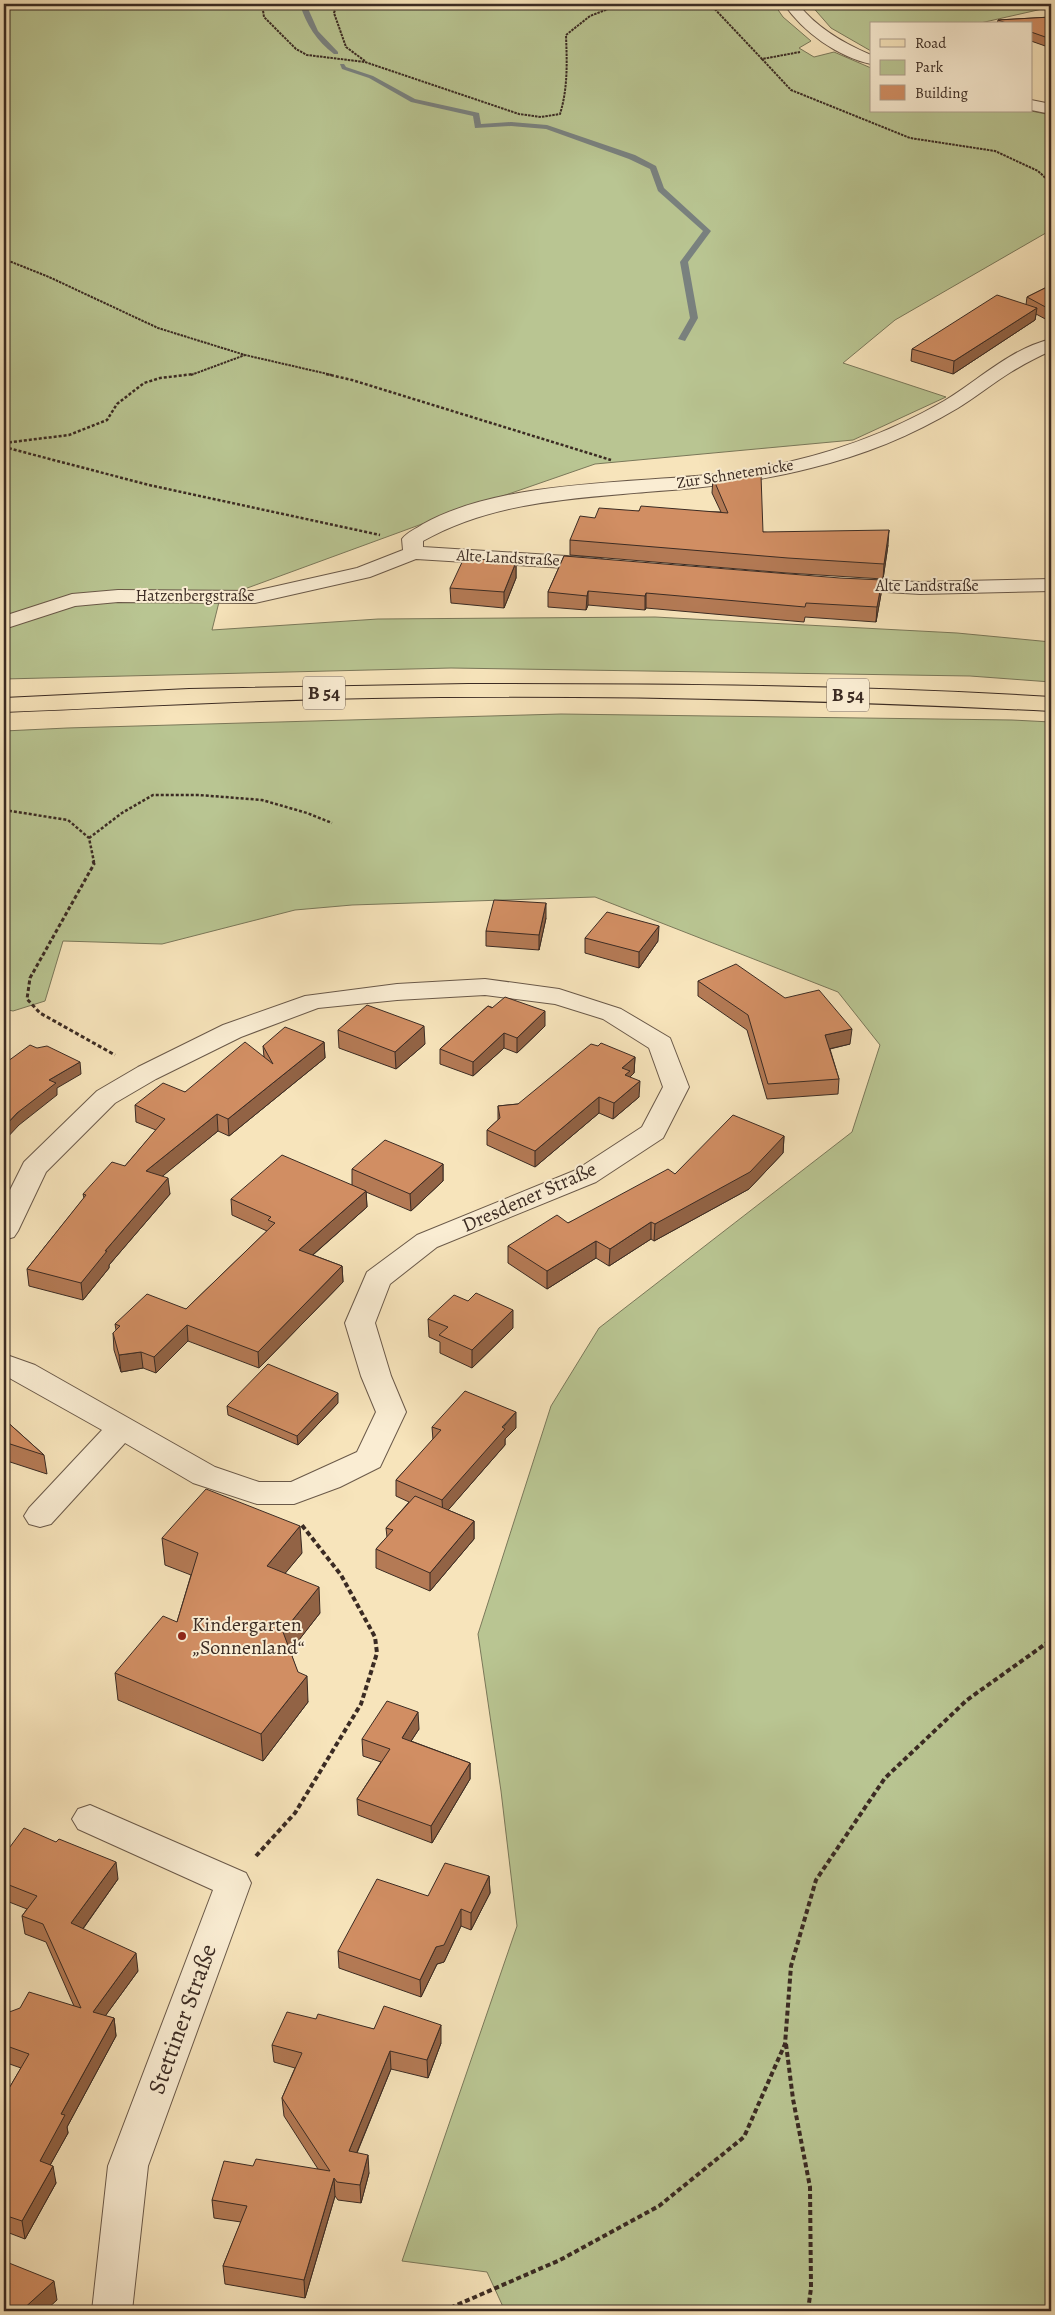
<svg xmlns="http://www.w3.org/2000/svg" width="1055" height="2315" viewBox="0 0 1055 2315" font-family="Alegreya,serif">
<style>
.green{fill:#b9c592;stroke:#7a785a}
.lines{fill:none;stroke-linecap:round;stroke-linejoin:round}
.stream{fill:#79817f;fill-rule:evenodd}
.minor-casing{stroke:#6a5949;stroke-width:2}
.major-casing{stroke:#3b2b23;stroke-width:2}
.path-far3{stroke:#3b2b23;stroke-width:2;stroke-dasharray:2.5 1;stroke-linecap:butt}
.path-far2{stroke:#3b2b23;stroke-width:2.5;stroke-dasharray:3 2;stroke-linecap:butt}
.path-far1{stroke:#3b2b23;stroke-width:3;stroke-dasharray:4 2.5;stroke-linecap:butt}
.path{stroke:#3b2b23;stroke-width:4;stroke-dasharray:5 3;stroke-linecap:butt}
.minor{fill:#faedd3;fill-rule:evenodd}
.major{fill:#f7e4bb;fill-rule:evenodd}
.wall{fill:#b47a55;stroke:#3b2b23}
.shaded-wall{fill:#926345;stroke:#3b2b23}
.building{fill:#d18e63;stroke:#3b2b23}
.poi-dot{fill:#8f2418;stroke:#faedd3;stroke-width:2}
.labels{text-anchor:middle;dominant-baseline:central;stroke-width:4;stroke-linejoin:round;paint-order:stroke}
.far-street-label{font-size:16px;fill:#3b2b23;stroke:#faedd3}
.shield{fill:#faedd3;stroke:#746558;stroke-width:1}
.shield-label{font-size:19px;font-weight:bold;fill:#3b2b23}
.street-label{font-size:20px;fill:#3b2b23;stroke:#faedd3}
.poi-label{font-size:20px;fill:#3b2b23;stroke:#faedd3;text-anchor:start}
.near-street-label{font-size:24px;fill:#3b2b23;stroke:#faedd3}
</style>
<rect width="100%" height="100%" fill="#f7e4bb"/>
<filter id="stains"><feTurbulence type="fractalNoise" baseFrequency=".004" numOctaves="4"/><feColorMatrix values="0 0 0 0 .2 0 0 0 0 .09 0 0 0 0 .02 0 0 0 .5 -.17"/></filter>
<radialGradient id="worn" r=".72"><stop offset=".6" stop-color="#630" stop-opacity="0"/><stop offset="1" stop-color="#630" stop-opacity=".3"/></radialGradient>
<g class="green">
<path d="M4,4h770l9,13 28,24 -12,7 15,9 20,-5 37,16v43h160l20,4v115l-156,90 -52,43 103,34 -93,43 -258,24 -173,60 -202,74 -8,32 166,-11 277,-2 302,16 94,9v40l-81,-6 -519,-8 -447,11z"/>
<path d="M810,4h241v3l-75,17h-105v27l-40,-23z"/>
<path d="M561,714l451,6 39,2v1589h-546l-18,-39 -85,-11 115,-335 -16,-135 -23,-157 73,-228 48,-78 253,-196 28,-87 -42,-53 -243,-95 -243,8 -57,5 -133,34 -99,-3 -18,60 -32,10 -9,-2v-278l63,-3z"/>
</g>
<g class="lines">
<g class="stream">
<path d="M300,4h6l12,27 20,21v2h-4c-17,-13 -28,-29 -34,-50z"/>
<path d="M340,64h4l2,3 27,9 42,23 64,14 2,11 30,-2 36,3 88,30 21,11 8,22 47,43 -23,31 10,56 -13,23 -7,-2 12,-21 -10,-56 23,-31 -45,-40 -8,-22 -21,-10 -83,-30 -35,-3 -36,2 -2,-12 -62,-14 -42,-24 -27,-9z"/>
</g>
<defs>
<g id="minor">
<path d="M784,4h14c19,24 45,39 73,51v9c-33,-7 -68,-32 -87,-60z"/>
<path d="M1031,100l20,4v10l-20,-4z"/>
<path d="M1051,339v12c-14,6 -27,13 -40,21 -18,11 -35,25 -53,36 -45,27 -96,48 -147,60 -54,14 -109,20 -165,24 -77,7 -154,10 -223,49v6l175,11 7,2 3,4 -3,4 -7,2 -182,-11 -46,18 -115,26 -137,-1 -43,4 -71,23v-13l68,-22 46,-4 137,1 102,-23 46,-18 -1,-11c5,-7 14,-10 21,-15 81,-45 212,-40 304,-51 76,-10 150,-33 217,-72 35,-21 66,-52 107,-62z"/>
<path d="M843,579l77,3 131,-3v12l-131,3 -84,-5 -3,-4 3,-4z"/>
<path d="M485,979l74,10 62,20 49,29 19,49 -26,51 -67,44 -159,65 -47,37 -15,39 16,53 15,36 -26,55 -40,20 -46,17h-37l-64,-21 -68,-40 -74,81 -11,3 -11,-3 -5,-8 5,-8 73,-78 -98,-55v-21l31,11 180,102 44,15h32l66,-30 19,-40 -15,-36 -16,-53 22,-51 50,-37 159,-65 66,-43 21,-40 -14,-39 -46,-29 -48,-15 -70,-9 -88,5 -79,8 -77,29 -85,42 -41,24 -69,69 -28,59 -4,6 -10,3v-38l20,-40 73,-71 41,-24 85,-42 82,-29 92,-12z"/>
<path d="M90,1805l156,68 5,10 -103,283 -16,145h-40l16,-145 105,-276 -135,-61 -6,-10 6,-10z"/>
</g>
<path id="major" d="M468,684c194,0 389,1 583,13v14c-226,-11 -452,-17 -679,-13 -123,2 -245,9 -368,14v-14l185,-9z"/>
</defs>
<use href="#minor" class="minor-casing"/>
<use href="#major" class="major-casing"/>
<g class="path-far3">
<path d="M262,4l2,13 32,32 11,6 58,7 154,52 22,3 19,-3c8,-26 7,-52 6,-79l24,-19 31,-12"/>
<path d="M337,4l-3,9 12,34 19,14"/>
<path d="M710,4l52,55 38,-7"/>
<path d="M762,59l29,31 119,48 85,13 43,20 13,12"/>
<path d="M4,259l45,18 109,51 87,27 87,20"/>
<path d="M191,375l54,-20"/>
</g>
<g class="path-far2">
<path d="M326,374l26,6 259,80"/>
<path d="M4,443l65,-8 38,-15 10,-16 27,-21 16,-5 34,-4"/>
<path d="M4,447l145,38 231,50"/>
<path d="M4,810l64,10 21,18 5,24"/>
<path d="M89,838l33,-25 31,-18h46l63,5 45,13 25,10"/>
</g>
<path class="path-far1" d="M93,861l1,3 -64,114 -3,21 13,14 75,42"/>
<g class="path">
<path d="M256,1856l39,-43 66,-109 16,-51 -2,-16 -34,-62 -40,-51"/>
<path d="M786,2044l7,55 17,88 1,101 -3,23"/>
<path d="M443,2311l117,-51 99,-54 85,-69 41,-93 6,-78 25,-86 69,-102 82,-78 84,-60"/>
</g>
<use href="#minor" class="minor"/>
<use href="#major" class="major"/>
</g>
<g class="wall">
<path d="M1051,17v31l-20,-7v-17h-34l1,-4z"/>
<path d="M1051,285v37l-15,-8 -1,6 -82,54 -42,-13 1,-12 114,-44 1,-8z"/>
<path d="M713,478l50,54 125,13 -5,34 -96,-6 -217,-18v-15l25,-22 44,-7 82,1 -9,-19z"/>
<path d="M564,556l317,38 -5,28 -71,-5 -1,5 -158,-14 -1,2 -57,-5 -2,5 -38,-3v-15z"/>
<path d="M516,562v16l-12,30 -53,-5 -1,-15z"/>
<path d="M546,918l-7,32 -53,-4v-15z"/>
<path d="M585,938l73,3 -19,27 -54,-15z"/>
<path d="M698,981l152,63 -20,5 9,30 -1,15 -71,5 -20,-69 -49,-34z"/>
<path d="M488,1006l57,20 -28,27 -13,-5 -31,28 -33,-12v-15z"/>
<path d="M338,1030l87,14 -29,25 -57,-21z"/>
<path d="M324,1042l1,16 -96,78 -11,-5 -56,45 8,18 -61,71v3l-26,32 -54,-14 -2,-17 57,-71 -1,-4 42,-28 31,-36 -20,-8 -1,-17 50,-13 79,-35 -1,-11z"/>
<path d="M635,1057l-1,16 -4,4 9,20 -26,22 -14,-6 -64,54 -48,-22v-15l11,-10v-14l20,-2z"/>
<path d="M784,1136l-1,17 -34,36 -95,52 -3,-2 -42,27 -13,-8 -49,31 -39,-26v-17l60,-23 107,-49z"/>
<path d="M443,1164v17l-32,30 -45,-19 1,15 -54,48 29,11 1,16 -84,86 -71,-27 -32,32 -13,-5 -22,4 -7,-22 -1,-17 3,-3 -1,-6 71,-15 81,-78 -35,-16 -1,-16 121,-14v-16z"/>
<path d="M428,1319l85,9 -41,40 -32,-15v-11l-11,-5z"/>
<path d="M338,1403l-40,42 -70,-30 -1,-9z"/>
<path d="M4,1419l40,36 3,19 -43,-14z"/>
<path d="M432,1427l84,1 -11,11v6l-57,65 26,11v18l-44,52 -54,-23v-19l11,-12 -1,-9 23,-26 -13,-6v-16l37,-40z"/>
<path d="M162,1538l140,15 -17,20 35,40 -30,38 18,51 -45,59 -145,-61 -3,-27 62,-51 14,-47 -26,-10z"/>
<path d="M419,1729l-8,12 59,22v16l-38,64 -74,-28 -1,-16 24,-37 -18,-6 -1,-17z"/>
<path d="M4,1855l114,24 -35,50 55,42 -33,45 9,2 2,18 -49,91 1,6 -18,32 6,18 -31,56 -21,-8v-134l17,-29 -17,-6v-26l1,-3 -1,-10v-9l70,-8 -28,-64 -21,-8 -3,-18 5,-7 -23,-9z"/>
<path d="M489,1876l1,17 -19,37 -10,-4 -17,36 -7,2 -16,33 -82,-29 -1,-17 90,-55z"/>
<path d="M316,2019l58,10 67,14 -13,35 -37,-9 -34,84 12,20 -8,30 -23,-3 -3,-4 -30,102 -80,-14 -2,-18 18,-44 -27,-4 -2,-18 106,-31 -34,-53 -2,-18 13,-30 -21,-6 -2,-17z"/>
</g>
<g class="shaded-wall">
<path d="M1037,308l-2,12 -82,54 1,-13z"/>
<path d="M889,530l-1,15 -5,34 1,-15z"/>
<path d="M516,562v16l-12,30v-16z"/>
<path d="M882,580l-1,14 -5,28 1,-15z"/>
<path d="M588,591v14l-2,5 1,-14z"/>
<path d="M646,593v15l-1,2v-14z"/>
<path d="M546,903v15l-7,32v-15z"/>
<path d="M659,926l-1,15 -19,27v-16z"/>
<path d="M545,1011v15l-28,27v-15z"/>
<path d="M424,1026l1,18 -29,25 -1,-17z"/>
<path d="M852,1029l-2,15 -26,6 1,-15z"/>
<path d="M504,1033v15l-31,28v-14z"/>
<path d="M324,1042l1,16 -96,78 -1,-17z"/>
<path d="M635,1057l-1,16 -4,4v10l-8,-19z"/>
<path d="M80,1062l1,12 -24,14v7l-38,30 -15,16v-14l45,-47z"/>
<path d="M640,1081l-1,16 -26,22 1,-16z"/>
<path d="M599,1097v16l-64,54v-16z"/>
<path d="M217,1114l1,17 -70,57 -2,-17z"/>
<path d="M784,1136l-1,17 -34,36 -95,52 1,-17z"/>
<path d="M443,1164v17l-32,30 -1,-17z"/>
<path d="M168,1178l2,16 -61,71v3l-26,32 -2,-17 24,-32z"/>
<path d="M366,1191l1,16 -67,59 -1,-16z"/>
<path d="M651,1222v17l-42,27 1,-17z"/>
<path d="M596,1241v17l-49,31v-18z"/>
<path d="M342,1266l1,16 -84,86 -1,-16z"/>
<path d="M513,1310v18l-41,40v-18z"/>
<path d="M187,1325l1,16 -32,32 -2,-16z"/>
<path d="M141,1352l2,16 -22,4 -2,-17z"/>
<path d="M338,1393v10l-40,42 -1,-9z"/>
<path d="M516,1412v16l-11,11v6l-62,71 -1,-16z"/>
<path d="M474,1521v18l-44,52v-18z"/>
<path d="M300,1526l2,27 -33,40 -2,-27z"/>
<path d="M319,1587l1,26 -35,45 -2,-26z"/>
<path d="M307,1676l1,26 -45,59 -2,-27z"/>
<path d="M418,1712l1,17 -17,26v-17z"/>
<path d="M470,1763v16l-38,64 -1,-17z"/>
<path d="M6,1803l2,17 -4,6v-20z"/>
<path d="M116,1862l2,17 -44,62 -3,-18z"/>
<path d="M489,1876l1,17 -19,37v-17z"/>
<path d="M461,1909v17l-17,36 -7,2 -16,33 -1,-17 16,-33z"/>
<path d="M136,1953l2,18 -43,59 -2,-18z"/>
<path d="M114,2018l2,18 -49,91 1,6 -25,45 -3,-17 21,-47z"/>
<path d="M441,2025v18l-13,35 -1,-18z"/>
<path d="M390,2051l1,18 -41,100 -1,-18z"/>
<path d="M368,2155l1,18 -8,30 -1,-18z"/>
<path d="M53,2166l3,17 -31,56 -3,-18z"/>
<path d="M334,2178l1,18 -30,102 -1,-18z"/>
<path d="M54,2281l3,19 -12,11h-24z"/>
</g>
<g class="building">
<path d="M1051,17v22l-20,-7v-8h-22l-11,-4z"/>
<path d="M1051,285v25l-24,-13z"/>
<path d="M997,295l40,13 -83,53 -42,-12z"/>
<path d="M761,475l2,57 126,-2 -5,34 -96,-6 -218,-18 10,-24 15,2 4,-10 40,3 2,-5 87,7 -15,-35z"/>
<path d="M564,556l276,22 42,2 -5,27 -71,-4 -1,4 -159,-14 -1,3 -57,-5 -1,5 -39,-4z"/>
<path d="M464,558l52,4 -12,30 -54,-4z"/>
<path d="M494,900l52,3 -7,32 -53,-4z"/>
<path d="M607,912l52,14 -20,26 -54,-14z"/>
<path d="M736,964l49,34 34,-8 33,39 -27,6 14,44 -71,5 -20,-69 -50,-34z"/>
<path d="M505,997l40,14 -28,27 -13,-5 -31,29 -33,-13 48,-43 4,2z"/>
<path d="M367,1005l57,21 -29,26 -57,-22z"/>
<path d="M285,1027l39,15 -96,77 -11,-5 -71,57 22,7 -63,73h2l-26,32 -54,-14 59,-74 -3,-1 29,-32 13,4 40,-47 -30,-14 28,-22 22,9 60,-50 28,22 -10,-18z"/>
<path d="M601,1043l34,14 -13,11 8,3 -5,4 15,6 -26,22 -15,-6 -64,54 -48,-21 13,-12 -2,-12 20,-2 73,-60 7,2z"/>
<path d="M30,1045l7,3 10,-2 33,16 -31,18 7,3 -39,30 -13,14v-63z"/>
<path d="M733,1115l51,21 -34,36 -95,52 -4,-2 -41,27 -14,-8 -49,30 -39,-25 49,-31 11,8 100,-54 7,5z"/>
<path d="M385,1140l58,24 -33,30 -58,-25z"/>
<path d="M282,1155l84,36 -67,59 43,16 -84,86 -71,-27 -33,32 -13,-5 -22,3 -6,-22 7,-7 -5,-2 32,-30 39,15 89,-86 -7,-3 3,-3 -40,-18z"/>
<path d="M476,1293l37,17 -41,40 -33,-15 9,-8 -20,-8 26,-24 14,6z"/>
<path d="M268,1364l70,29 -41,43 -70,-30z"/>
<path d="M465,1391l51,21 -14,15 3,2 -63,71 -46,-20 45,-50 -9,-3z"/>
<path d="M4,1419l40,36 -40,-13z"/>
<path d="M206,1489l94,37 -33,40 52,21 -36,45 15,40 9,4 -46,58 -146,-61 48,-57 14,6 21,-69 -36,-15z"/>
<path d="M415,1496l59,25 -44,52 -54,-24 17,-19 -7,-2z"/>
<path d="M387,1701l31,11 -16,26 68,25 -39,63 -74,-27 33,-50 -28,-10z"/>
<path d="M24,1828l32,14 3,-3 57,23 -45,61 65,30 -43,59 21,6 -53,96 4,1 -25,46 13,5 -31,55 -18,-6v-118l25,-43 -25,-9v-9l4,-8 -4,-10v-4l16,-6 9,-16 52,16 -38,-84 -21,-8 15,-20 -33,-13v-28z"/>
<path d="M445,1863l44,13 -18,37 -10,-4 -17,36 -8,2 -16,33 -82,-29 39,-72 51,17z"/>
<path d="M384,2006l57,19 -14,35 -37,-9 -41,100 19,4 -8,30 -23,-3 -3,-4 -30,102 -81,-14 24,-60 -35,-6 12,-39 29,5 3,-7 74,12 -48,-73 20,-45 -30,-8 15,-33 29,7 2,-5 56,15z"/>
<path d="M4,2261l50,20 -33,30h-17z"/>
</g>
<circle class="poi-dot" cx="182" cy="1636" r="5"/>
<g class="labels">
<g class="far-street-label">
<text transform="translate(735 474) rotate(-9)">Zur Schnetemicke</text>
<text transform="translate(508 558) rotate(3)">Alte Landstraße</text>
<text x="927" y="586">Alte Landstraße</text>
<text x="195" y="596">Hatzenbergstraße</text>
</g>
<g class="shield">
<rect x="303" y="676.5" width="42" height="33" rx="4"/>
<rect x="827" y="678.5" width="42" height="33" rx="4"/>
</g>
<g class="shield-label">
<text x="324" y="693">B 54</text>
<text x="848" y="695">B 54</text>
</g>
<g class="street-label">
<text transform="translate(529 1197) rotate(-24)">Dresdener Straße</text>
</g>
<g class="poi-label">
<text x="192" y="1624">Kindergarten<tspan x="192" dy="23">„Sonnenland“</tspan></text>
</g>
<g class="near-street-label">
<text transform="translate(182 2019) rotate(-70)">Stettiner Straße</text>
</g>
</g>
<rect width="1055" height="2315" fill="none" stroke="#f7e4bb" stroke-width="20"/>
<rect x="5" y="5" width="1045" height="2305" fill="none" stroke="#3b2b23" stroke-width="2.5"/>
<rect x="10" y="10" width="1035" height="2295" fill="none" stroke="#3b2b23"/>
<rect x="870" y="22" width="162" height="90" fill="#faedd3" stroke="#ae9f8d"/>
<rect x="880" y="39" width="25" height="8" fill="#f7e4bb" stroke="#ae9f8d"/>
<text x="915" y="48" font-size="15" fill="#3b2b23">Road</text>
<rect x="880" y="60" width="25" height="15" fill="#b9c592" stroke="#ae9f8d"/>
<text x="915" y="72" font-size="15" fill="#3b2b23">Park</text>
<rect x="880" y="85" width="25" height="15" fill="#d18e63" stroke="#ae9f8d"/>
<text x="915" y="98" font-size="15" fill="#3b2b23">Building</text>
<rect width="100%" height="100%" filter="url(#stains)"/>
<rect width="100%" height="100%" fill="url(#worn)"/>
</svg>
